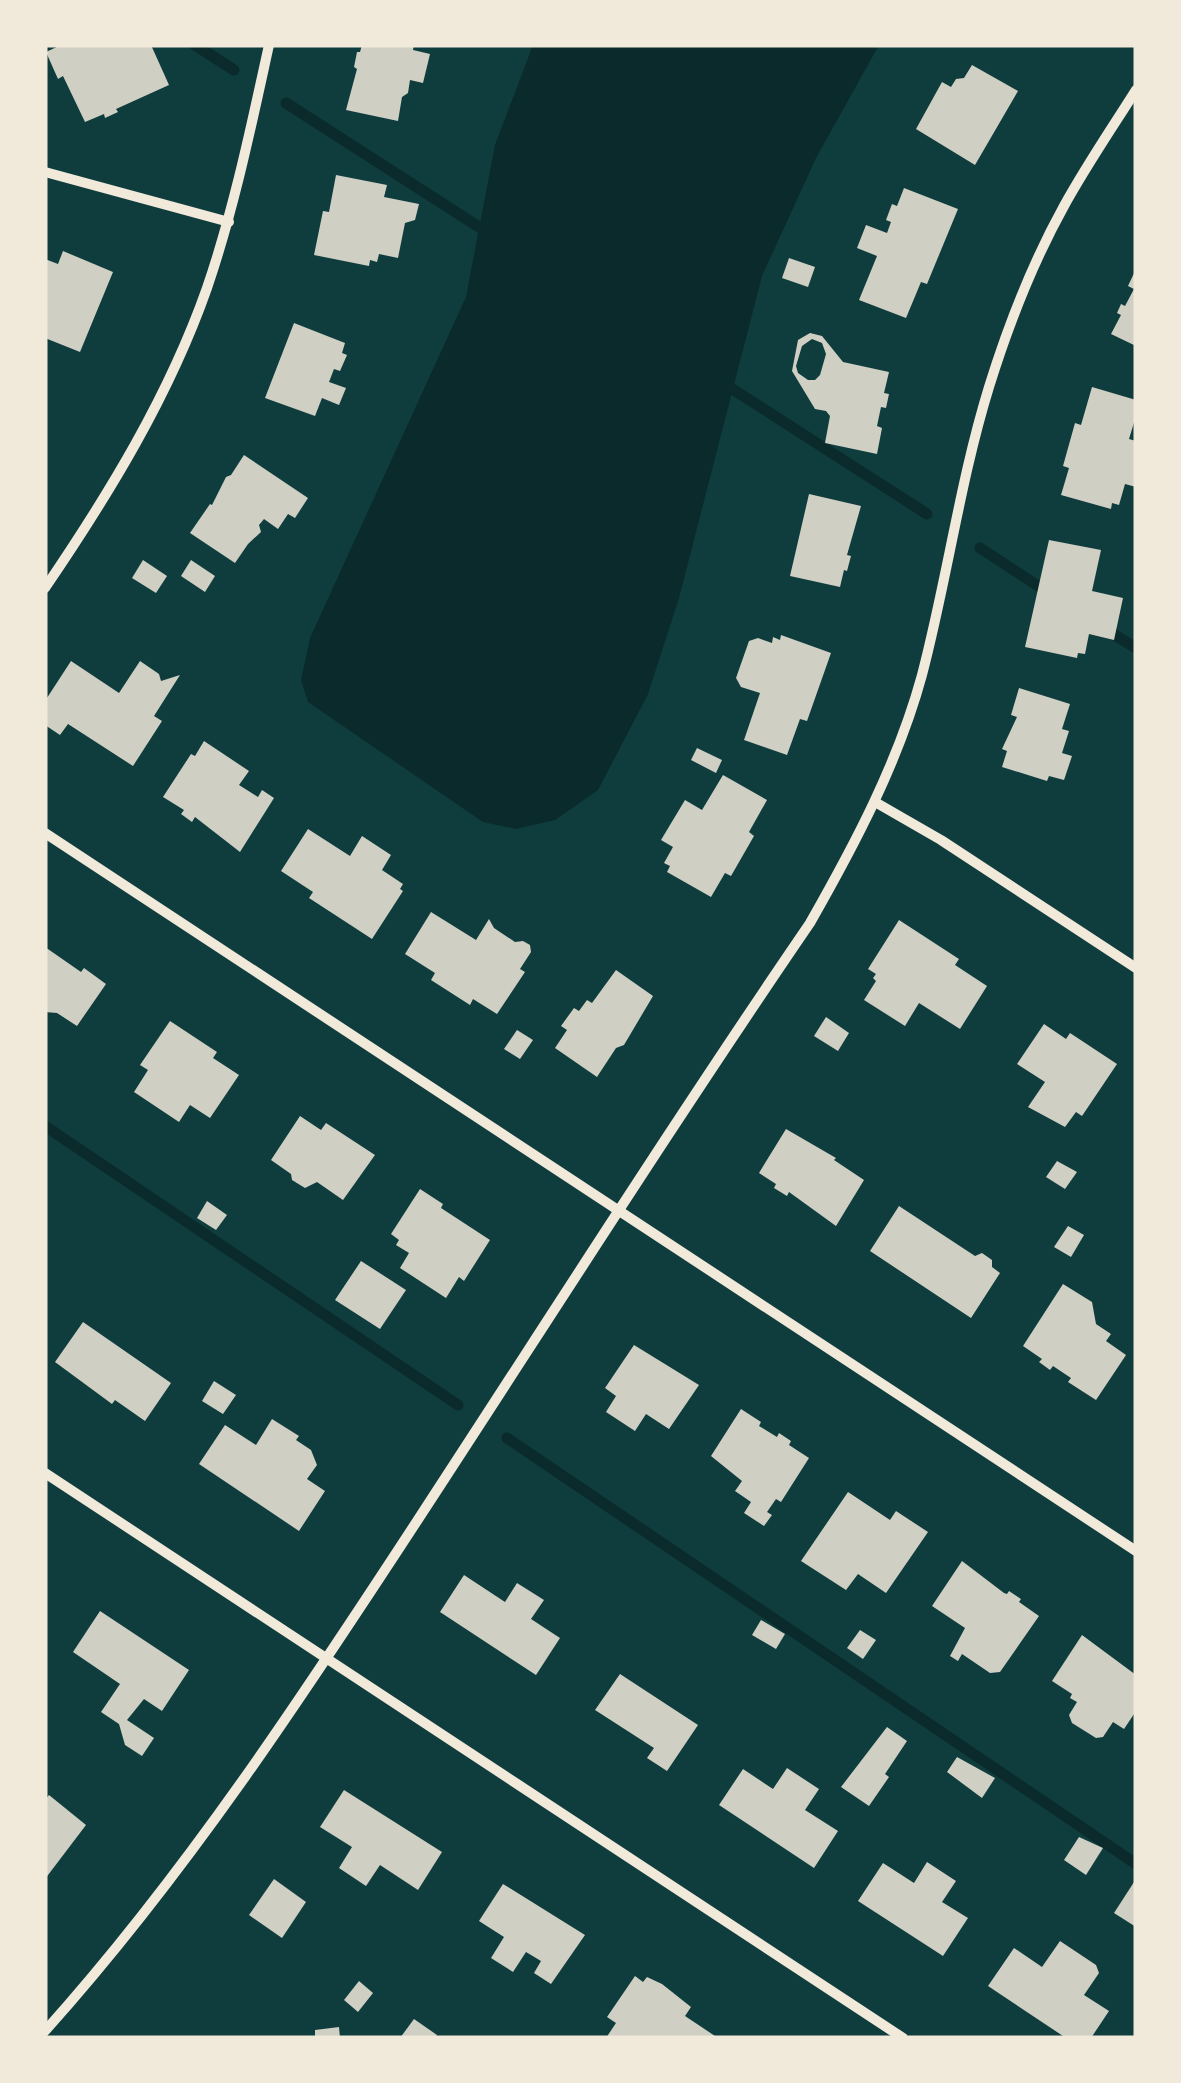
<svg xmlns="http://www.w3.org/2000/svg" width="1181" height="2083" viewBox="0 0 1181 2083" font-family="'DM Sans',sans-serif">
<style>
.water{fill:#0a2a2b}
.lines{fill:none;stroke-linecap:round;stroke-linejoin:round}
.stream{stroke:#0a2a2b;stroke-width:11}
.building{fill:#cfcfc3;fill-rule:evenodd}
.minor{stroke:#f1e9da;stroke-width:10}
</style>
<rect width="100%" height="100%" fill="#0f3d3e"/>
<path class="water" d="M533,45h346l-63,113 -54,118 -83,322 -31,96 -50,96 -43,30 -39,9 -33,-7 -175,-120 -7,-22 9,-42 156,-341 29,-152z"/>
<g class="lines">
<g class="stream">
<path d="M195,45l39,25"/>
<path d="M286,103l207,133"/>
<path d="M723,383l204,131"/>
<path d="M980,548l72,47"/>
<path d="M1105,629l31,19"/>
<path d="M45,1126l413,279"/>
<path d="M507,1438l629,426"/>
</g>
</g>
<g class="building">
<path d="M61,45h90l18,40 -53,24 2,3 -13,6 -1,-4 -19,8 -22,-46 -5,3 -12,-27z"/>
<path d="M362,45h52l-1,5 17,4 -7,29 -13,-3 -2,13 -6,4 -4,24 -52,-11 11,-41 -3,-2 3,-15h3z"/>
<path d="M972,65l46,26 -43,74 -59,-36 26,-47 9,5 5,-8 8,-1z"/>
<path d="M336,175l51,10 -3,12 35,7 -4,16 -10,3 -7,35 -19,-4 -2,8 -7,-2 -1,6 -55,-11 9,-44 6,1z"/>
<path d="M904,188l54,21 -31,75 -6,-2 -15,36 -47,-18 18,-44 -20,-8 9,-23 21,8 4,-11 -5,-2 6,-16 5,2z"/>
<path d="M63,251l50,21 -33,80 -35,-14v-79l13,5z"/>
<path d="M789,258l26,9 -7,20 -26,-9z"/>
<path d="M1136,269v77l-25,-12 10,-19 -4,-2 4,-9 4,2 9,-17 -6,-3z"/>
<path d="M294,323l51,20 -3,10 5,2 -7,16 -6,-2 -5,13 17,6 -7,17 -17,-7 -7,18 -50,-18z"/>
<path d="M810,333l12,3 21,26 46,10 -5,21 5,1 -3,14 -5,-1 -4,19 5,2 -5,26 -52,-11 5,-27 -4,-5 -11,-2 -23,-38 6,-31zM812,339l10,4 4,11 -6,21 -5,5h-7l-10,-7 -2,-7 6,-20z"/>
<path d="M1092,387l44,13v16l-7,23 7,2v46l-11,-3 -6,21 -7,-2 -1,6 -50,-14 8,-27 -6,-2 12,-43 6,2z"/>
<path d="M244,455l64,43 -13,20 -7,-4 -10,15 -14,-10 -5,6 2,7 -13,12 -13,19 -45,-30 20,-29 2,1 14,-28 5,-2z"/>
<path d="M809,494l52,12 -14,49 4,1 -4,15 -3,-1 -4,17 -50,-11z"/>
<path d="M1049,540l52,10 -9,41 31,7 -9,42 -25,-6 -4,20 -7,-1 -1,5 -52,-11z"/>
<path d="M143,560l24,16 -11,17 -24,-15z"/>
<path d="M191,560l24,16 -10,16 -24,-16z"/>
<path d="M781,635l50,18 -24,68 -7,-2 -13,36 -43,-15 16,-47 -19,-6 -5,-9 13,-37 9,-3 14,5 1,-6 7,3z"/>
<path d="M71,661l48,32 21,-32 19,13 2,7 19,-6 -26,41 8,5 -29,45 -65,-42 -8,11 -15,-10v-24z"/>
<path d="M1019,688l51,16 -8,25 7,2 -7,22 10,3 -8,24 -15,-4 -2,5 -45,-14 5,-16 -5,-2 15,-32 -6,-2z"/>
<path d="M204,741l45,30 -10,14 19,12 4,-7 12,8 -34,54 -45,-35 -3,5 -11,-8 3,-4 -21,-13 28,-43 4,2z"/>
<path d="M697,748l25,12 -6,13 -25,-13z"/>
<path d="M723,775l44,25 -18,32 5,4 -23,40 -6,-3 -14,24 -44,-25 3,-6 -6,-3 9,-16 -12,-7 24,-40 17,10z"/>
<path d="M308,829l42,27 12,-20 29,19 -9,15 21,14 -3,5 3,2 -31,48 -63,-41 4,-6 -32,-21z"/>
<path d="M431,912l45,28 13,-21 5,9 21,14 8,-1 7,4 1,7 -11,17 5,3 -28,42 -24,-15 -3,6 -39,-25 4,-7 -30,-19z"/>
<path d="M899,920l60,39 -4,6 32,21 -27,43 -41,-26 -14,23 -41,-26 12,-19 -3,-3 3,-4 -8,-5z"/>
<path d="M45,947l36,25 3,-4 22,16 -29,42 -20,-13 -12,-1z"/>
<path d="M616,970l37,26 -29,49 -8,3 -19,29 -42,-29 12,-18 -6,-4 13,-18 5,3 8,-11 5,3z"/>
<path d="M826,1017l23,16 -11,18 -24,-15z"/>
<path d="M170,1021l47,31 -4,6 26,17 -29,43 -20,-13 -11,17 -45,-30 14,-22 -8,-5z"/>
<path d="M1044,1024l22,15 4,-6 47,31 -35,52 -6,-4 -11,15 -37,-20 17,-25 -28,-18z"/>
<path d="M517,1030l16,10 -13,19 -16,-10z"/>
<path d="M300,1116l21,14 5,-7 49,32 -32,45 -26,-18 -12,6 -13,-8 -1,-6 -20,-14z"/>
<path d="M786,1129l50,29 -2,2 30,20 -28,46 -47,-34 -2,4 -13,-8 2,-4 -17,-11z"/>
<path d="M1057,1161l20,11 -12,17 -19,-12z"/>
<path d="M420,1189l23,15 -2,4 49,32 -26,41 -5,-4 -13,21 -46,-30 9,-15 -13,-8 3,-5 -8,-6z"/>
<path d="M207,1201l20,14 -11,15 -19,-12z"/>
<path d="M899,1206l76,50 7,-3 10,7v7l8,6 -29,45 -101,-67z"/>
<path d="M1068,1226l16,9 -13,22 -17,-10z"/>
<path d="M361,1261l45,29 -26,39 -45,-29z"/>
<path d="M1063,1284l29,18 4,22 15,10 -5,7 20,14 -30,45 -28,-18 3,-4 -18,-12 -3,4 -11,-8 3,-3 -19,-13z"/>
<path d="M83,1322l88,61 -26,38 -30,-21 -3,4 -57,-42z"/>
<path d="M634,1345l65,40 -30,44 -23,-15 -11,17 -29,-19 10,-16 -11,-8z"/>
<path d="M214,1381l22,14 -13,19 -21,-13z"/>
<path d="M741,1409l20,13 -2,4 18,11 2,-4 12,8 -2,4 20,13 -28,44 -5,-3 -9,13 5,3 -8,11 -20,-13 7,-11 -16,-11 7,-10 -31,-25z"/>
<path d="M272,1419l27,17 -3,4 15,10 6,15 -10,14 18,12 -26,40 -100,-67 26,-39 31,20z"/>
<path d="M848,1492l42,28 6,-9 32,21 -42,61 -28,-19 -12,16 -45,-29z"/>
<path d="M962,1561l42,32 3,1 2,-3 12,8 -2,3 20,14 -39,56 -10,1 -28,-19 -4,7 -8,-5 15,-28 -33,-22z"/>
<path d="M464,1575l41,27 12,-19 27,17 -13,19 29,19 -24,37 -96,-63z"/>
<path d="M100,1611l89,59 -27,41 -18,-12 -17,21 27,18 -12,18 -17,-11 -6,-21 -18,-12 19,-28 -47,-32z"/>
<path d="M761,1620l24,14 -9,15 -24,-14z"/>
<path d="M860,1630l16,10 -13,19 -16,-11z"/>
<path d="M1082,1635l54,40v36l-12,18 -11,-7 -10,15 -7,1 -24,-15 -3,-8 8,-13 -7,-4 2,-4 -20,-13z"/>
<path d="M620,1674l78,51 -31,46 -20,-13 7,-10 -59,-38z"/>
<path d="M887,1727l20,14 -22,33 4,3 -20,29 -28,-19z"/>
<path d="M957,1757l38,21 -13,20 -35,-26z"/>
<path d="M787,1768l32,21 -14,21 33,21 -24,37 -95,-63 24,-36 30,20z"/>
<path d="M344,1790l98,62 -24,38 -38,-25 -14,21 -27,-18 13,-21 -32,-20z"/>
<path d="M49,1795l37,30 -41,54v-79z"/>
<path d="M1079,1837l24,11 -17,27 -22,-15z"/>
<path d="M927,1862l29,19 -14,21 26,16 -25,38 -85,-55 25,-38 31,20z"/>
<path d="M274,1879l32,23 -24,36 -33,-23z"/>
<path d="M1136,1879v48l-22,-14z"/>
<path d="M503,1884l82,51 -34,49 -17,-11 7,-12 -15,-9 -13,20 -22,-14 13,-21 -25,-16z"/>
<path d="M1060,1941l36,24 3,8 -15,22 25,16 -18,27h-25l-78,-52 26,-38 28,19z"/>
<path d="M635,1976l8,6 4,-5 15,7 29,23 -6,9 33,22h-112l10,-15 -9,-6z"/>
<path d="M359,1981l14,12 -15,19 -14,-12z"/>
<path d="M414,2019l23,16 -2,3h-35z"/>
<path d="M339,2027l1,11h-25v-8z"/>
</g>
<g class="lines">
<g class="minor">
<path d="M45,172l184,50"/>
<path d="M45,588c64,-94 124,-192 162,-300 27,-79 44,-161 62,-243"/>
<path d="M875,802l66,38 195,128"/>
<path d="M45,833l1091,718"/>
<path d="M45,1473l858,565"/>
<path d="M45,2031c141,-157 259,-337 374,-513 130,-199 257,-399 391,-595 45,-79 88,-160 112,-248 25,-95 38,-194 67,-288 19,-61 44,-125 75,-181 22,-40 48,-78 72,-116"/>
</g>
</g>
<rect width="1181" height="2083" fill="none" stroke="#f1e9da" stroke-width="95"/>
</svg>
